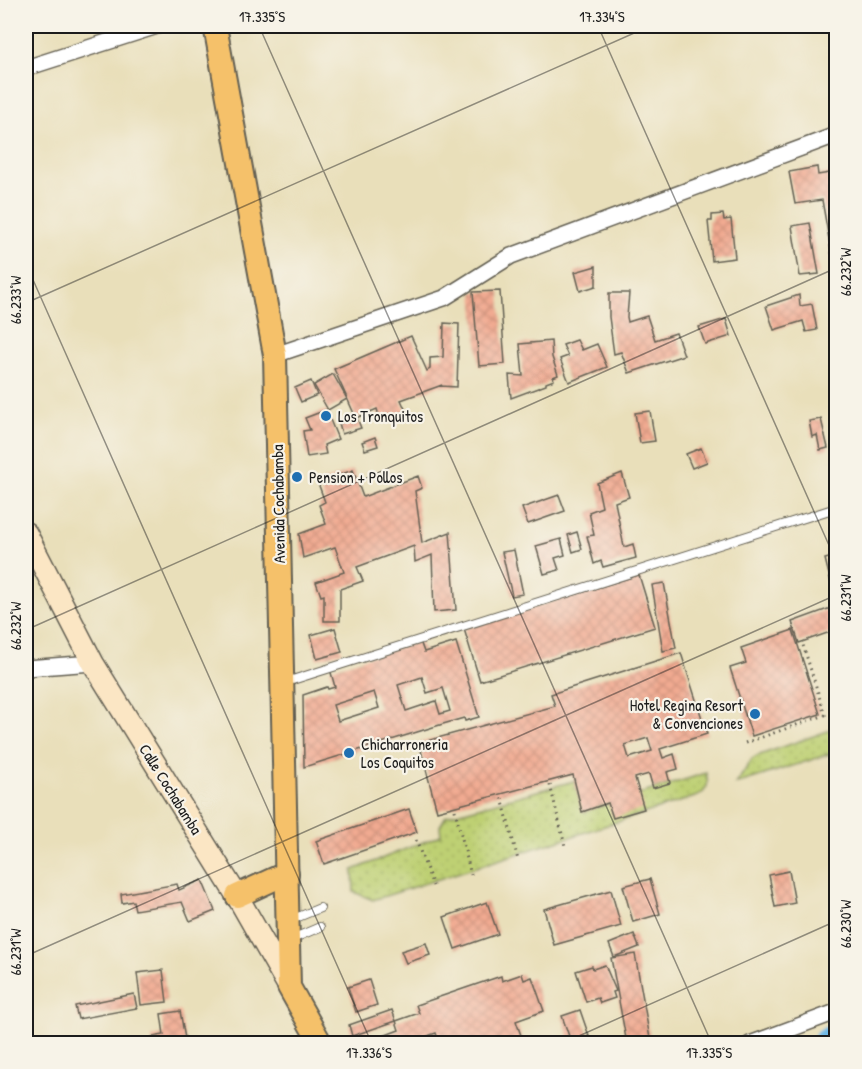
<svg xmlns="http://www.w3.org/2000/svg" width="862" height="1069" viewBox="0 0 862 1069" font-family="'Patrick Hand',sans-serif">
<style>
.grass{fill:url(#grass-dots);stroke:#6d7648;stroke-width:1.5}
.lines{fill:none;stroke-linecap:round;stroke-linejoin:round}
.river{stroke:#6cb8e6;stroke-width:33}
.building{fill:url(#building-cross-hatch);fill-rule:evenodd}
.lane-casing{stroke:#646053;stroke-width:10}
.street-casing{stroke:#646053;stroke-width:18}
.secondary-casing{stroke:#646053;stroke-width:24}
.primary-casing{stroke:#646053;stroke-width:26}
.path{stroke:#646053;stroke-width:3;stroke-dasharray:1.5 4.5;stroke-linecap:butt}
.lane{stroke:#fff;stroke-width:8}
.street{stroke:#fff;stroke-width:15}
.secondary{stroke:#fbe6c4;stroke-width:21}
.primary{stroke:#f5c16b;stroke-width:22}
.ticks{fill:none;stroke:#1c1c1c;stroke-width:1.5;stroke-opacity:0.45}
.poi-dot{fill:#1f6fb2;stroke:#f7f3e8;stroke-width:2}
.labels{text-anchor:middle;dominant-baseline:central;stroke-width:4.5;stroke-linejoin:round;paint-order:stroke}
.poi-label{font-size:16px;fill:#1c1c1c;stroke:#f7f3e8;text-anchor:start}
.street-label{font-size:16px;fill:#1c1c1c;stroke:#f7f3e8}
.neatline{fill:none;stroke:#1c1c1c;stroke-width:2}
.ticks-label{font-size:15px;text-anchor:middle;fill:#1c1c1c}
</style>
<defs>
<pattern id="grass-dots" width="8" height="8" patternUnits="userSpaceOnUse" patternTransform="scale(1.5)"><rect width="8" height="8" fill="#bed073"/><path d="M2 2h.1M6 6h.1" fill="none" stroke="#a3b263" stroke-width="1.8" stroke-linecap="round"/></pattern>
<pattern id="building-cross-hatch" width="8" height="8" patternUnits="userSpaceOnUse" patternTransform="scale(1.5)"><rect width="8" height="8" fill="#f1aa91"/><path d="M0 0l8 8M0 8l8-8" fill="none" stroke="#ce927c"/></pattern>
</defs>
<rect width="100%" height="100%" fill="#f7f3e8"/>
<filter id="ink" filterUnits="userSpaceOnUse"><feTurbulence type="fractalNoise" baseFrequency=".0167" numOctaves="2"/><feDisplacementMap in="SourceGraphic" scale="12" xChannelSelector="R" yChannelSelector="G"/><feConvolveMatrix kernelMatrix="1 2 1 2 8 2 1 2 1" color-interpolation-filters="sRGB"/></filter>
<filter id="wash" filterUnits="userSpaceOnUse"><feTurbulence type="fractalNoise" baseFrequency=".008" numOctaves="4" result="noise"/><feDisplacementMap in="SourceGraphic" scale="24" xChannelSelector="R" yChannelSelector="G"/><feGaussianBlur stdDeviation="1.35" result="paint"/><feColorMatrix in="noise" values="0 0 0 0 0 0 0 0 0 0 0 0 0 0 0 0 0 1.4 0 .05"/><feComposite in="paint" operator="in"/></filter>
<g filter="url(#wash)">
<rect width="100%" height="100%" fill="#e9dfba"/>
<g class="grass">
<path d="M836,728v24l-100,32 16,-25 5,-3z"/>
<path d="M706,773c3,11 2,17 -8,23l-325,104 -19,-8 -1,-22 88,-35 -1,-9 6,-10 128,-35 9,31z"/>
</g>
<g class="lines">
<path class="river" d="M828,1044l8,-4"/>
</g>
<g id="blocks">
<g class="building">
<path d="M817,167l1,8 18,-3v107l-14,-79 -27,4 -6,-32z"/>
<path d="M723,214l1,6 7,-1 4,39 -23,3 -4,-40h4v-6z"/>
<path d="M810,223l9,51 -19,2 -8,-50z"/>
<path d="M596,266v20l-16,5 -5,-19z"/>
<path d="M500,291l5,73 -26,2 -6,-74z"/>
<path d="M609,293h20l-2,24 1,5 19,-6 8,24 21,-7 8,22 -55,18 -8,-21 -7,2 -5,-37z"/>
<path d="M799,295l1,11 12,-2 5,26 -11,2 -3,-11 -29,9 -8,-24z"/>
<path d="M726,319l5,17 -26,8 -6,-17z"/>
<path d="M444,323l15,1 -2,63 -16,-1 1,-1 -41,15 5,11 -26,8 -3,-10 -21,9 -22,-49 77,-33 16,35 3,-2v-11l13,-1z"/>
<path d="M577,340l5,10 15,-6 10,23 -38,15 -9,-23 8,-3 -5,-11z"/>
<path d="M551,341l1,16 6,18 -5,2 1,3 -8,3v2l-35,13 -2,-23 14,1 -3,-32z"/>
<path d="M333,374l14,25 -19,11 -14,-25z"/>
<path d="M311,381l6,14 -16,7 -6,-14z"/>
<path d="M326,410l12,29 -14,6 2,9 -19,3 -4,-26 7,-1 -5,-12z"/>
<path d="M650,411l5,30 -15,2 -5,-30z"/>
<path d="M357,418l4,10 -19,6 -3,-11z"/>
<path d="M821,419l7,29 -8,2 -3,-15 -5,2 -3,-16z"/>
<path d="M375,437l3,9 -13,4 -3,-8z"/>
<path d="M701,448l6,14 -15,6 -6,-14z"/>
<path d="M353,470l10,27 55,-21 4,12 -7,3 7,52 28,-11 6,78 -22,2 -2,-57 -17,7 -1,-16 -57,21 6,14 -23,8v32h-16v-26l-3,1 -5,-14 28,-10 -9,-25 -32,11 -4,-24 27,-10 -7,-19 6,-3 -7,-19z"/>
<path d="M622,473l7,24 -14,5 9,45 9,-3 3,14 -33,9 -2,-6 -7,3 -7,-28 7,-1 -5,-23 13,-5 -5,-24z"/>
<path d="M559,495l6,16 -37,13 -6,-16z"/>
<path d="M577,532l5,17 -9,3 -5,-17z"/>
<path d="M561,539l4,16 -10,3 4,12 -15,4 -8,-28z"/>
<path d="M514,550l9,44 -11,2 -10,-44z"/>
<path d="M836,556v47l-11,-44z"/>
<path d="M639,575l16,52 -175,54 -16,-52z"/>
<path d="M664,583l12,65 -13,3 -11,-66z"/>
<path d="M836,606v24l-37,13 -7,-21z"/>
<path d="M335,628l7,24 -25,7 -6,-24z"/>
<path d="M793,630l27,84 -68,22 -22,-68 16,-5 -5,-15z"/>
<path d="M420,641l4,11 32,-10 23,75 -14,4 -1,-3 -21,6 -139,43 -1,-72 24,-8 1,2 7,-2 -5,-18zM422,677l5,16 16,-5 7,23 -10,3 -4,-13 -30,10 -8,-26zM374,692l5,16 -41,13 -5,-16z"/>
<path d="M681,653l26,81 -47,15 3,9 11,-4 4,15 -11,3 3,11 -17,5 -4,-14 -14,4 9,31 -31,9 -5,-15 -26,9 -9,-37 -136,36 -18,-68 136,-37 -4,-12zM648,738l4,13 -23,7 -4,-13z"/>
<path d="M409,809l8,23 -93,32 -8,-23z"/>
<path d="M789,871l6,32 -20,4 -6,-32z"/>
<path d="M650,879l10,35 -27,8 -10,-36z"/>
<path d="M202,880l13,31 -25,10 -8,-19 -47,8 -2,-9 -11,2 -1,-9 56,-10 2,6z"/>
<path d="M611,890l10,36 -67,19 -10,-36z"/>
<path d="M487,902l11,32 -43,15 -11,-32z"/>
<path d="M634,934l5,13 -25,10 -5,-13z"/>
<path d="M426,943l4,12 -24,8 -5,-12z"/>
<path d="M635,954l16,90h-24l-16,-86z"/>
<path d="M605,965l11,26 -3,1 2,6 -15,5 -2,-5 -12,4 -10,-31 16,-5 1,3z"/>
<path d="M163,970l4,32 -26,3 -4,-32z"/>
<path d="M522,974l2,6 8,-3 12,34 -28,10 8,23h-84l-4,-11 -30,11h-44l37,-14 -3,-9 23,-8 -3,-8 85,-29 1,5z"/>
<path d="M369,980l8,25 -21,7 -8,-25z"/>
<path d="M134,994l3,14 -59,11 -3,-13z"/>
<path d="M392,1010l4,11 -44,15 -3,-11z"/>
<path d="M580,1010l9,26 -18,6 -9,-26z"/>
<path d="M180,1011l6,33h-33l-1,-7 12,-2 -3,-21z"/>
</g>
</g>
</g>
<g filter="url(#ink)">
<use href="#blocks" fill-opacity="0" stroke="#646053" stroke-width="1.5"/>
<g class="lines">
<defs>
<g id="lane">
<path d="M286,682l550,-174"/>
<path d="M291,920l29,-12"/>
<path d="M292,939l28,-12"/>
</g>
<g id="street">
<path d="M26,68l131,-42"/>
<path d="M275,355l169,-57 67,-42 325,-121"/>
<path d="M26,668l67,-5"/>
<path d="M750,1044l86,-32"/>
</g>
<path id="secondary" d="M26,533l67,130 144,233 52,91"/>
<g id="primary">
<path d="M215,26l60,329 14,632 32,57"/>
<path d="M237,896l50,-23"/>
</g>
</defs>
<use href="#lane" class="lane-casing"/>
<use href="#street" class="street-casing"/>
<use href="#secondary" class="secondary-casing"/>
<use href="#primary" class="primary-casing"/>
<g class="path">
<path d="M745,743l80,-28 -22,-70"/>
<path d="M550,785l15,61"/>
<path d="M502,798l16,62"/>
<path d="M455,810l16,65"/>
<path d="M416,840l17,46"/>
</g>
<use href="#lane" class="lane"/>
<use href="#street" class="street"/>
<use href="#secondary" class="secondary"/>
<use href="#primary" class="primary"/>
</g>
</g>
<path class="ticks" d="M259,26l453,1018M598,26l238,535M26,264l346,780M26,303l624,-277M26,630l810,-362M26,956l810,-361M26,1027l7,17M561,1044l275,-123"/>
<g class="poi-dot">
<circle cx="326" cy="416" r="6"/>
<circle cx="297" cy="477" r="6"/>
<circle cx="755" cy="714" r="6"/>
<circle cx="349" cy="753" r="6"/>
</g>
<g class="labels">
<g class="poi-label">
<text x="338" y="416">Los Tronquitos</text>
<text x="309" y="477">Pension + Pollos</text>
<text x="743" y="705" text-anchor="end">Hotel Regina Resort<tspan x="743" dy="18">&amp; Convenciones</tspan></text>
<text x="361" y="744">Chicharroneria<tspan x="361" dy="18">Los Coquitos</tspan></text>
</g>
<g class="street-label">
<text transform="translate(278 504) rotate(-91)">Avenida Cochabamba</text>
<text transform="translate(171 789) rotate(58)">Calle Cochabamba</text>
</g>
</g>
<rect width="862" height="1069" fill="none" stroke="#f7f3e8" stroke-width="66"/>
<rect x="33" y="33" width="796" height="1003" class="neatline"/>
<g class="ticks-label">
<text x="262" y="22">17.335°S</text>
<text x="602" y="22">17.334°S</text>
<text transform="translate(846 272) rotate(-90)" y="5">66.232°W</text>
<text transform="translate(16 300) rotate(-90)" y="5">66.233°W</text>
<text transform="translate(846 598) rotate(-90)" y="5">66.231°W</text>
<text transform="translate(16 626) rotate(-90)" y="5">66.232°W</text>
<text transform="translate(846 924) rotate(-90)" y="5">66.230°W</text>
<text transform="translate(16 952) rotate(-90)" y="5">66.231°W</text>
<text x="369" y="1058">17.336°S</text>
<text x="709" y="1058">17.335°S</text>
</g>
</svg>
